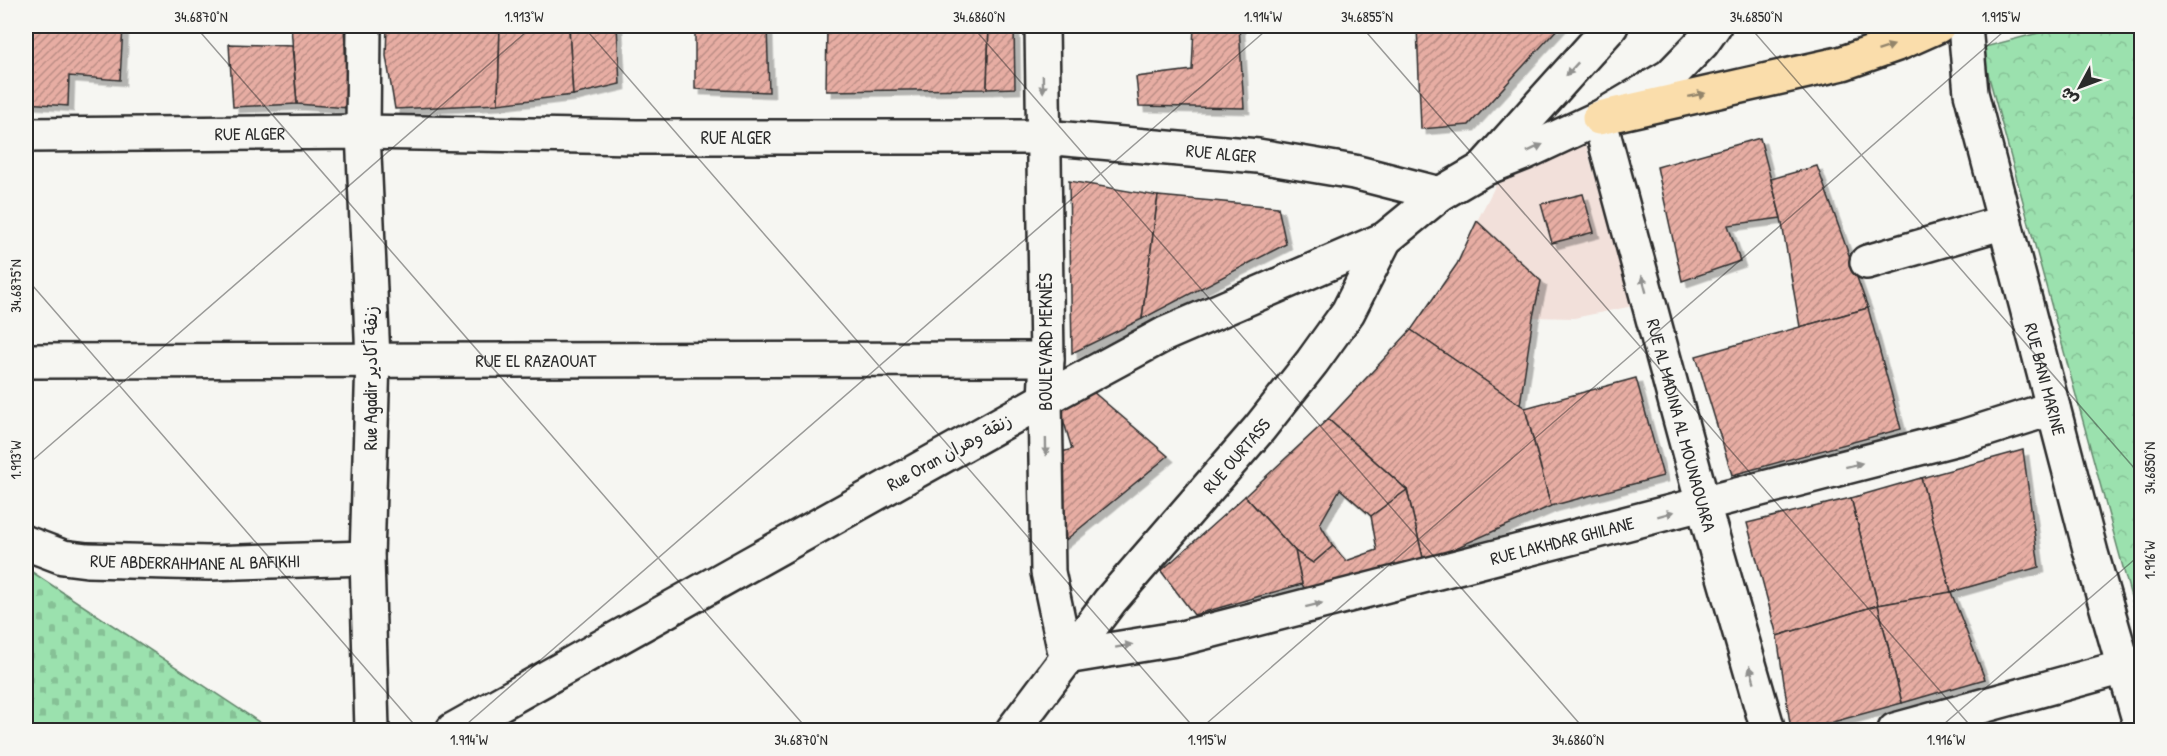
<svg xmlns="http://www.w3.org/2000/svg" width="2167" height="756" viewBox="0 0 2167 756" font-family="'Patrick Hand','Playpen Sans Arabic',sans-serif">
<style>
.built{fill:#f2e0da}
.forest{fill:url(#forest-crowns);stroke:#63866c;stroke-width:1.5}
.cemetery{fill:url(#cemetery-stones);stroke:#63866c;stroke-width:1.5}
.building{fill:url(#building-hatch);stroke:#2b2b2b;stroke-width:1.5;filter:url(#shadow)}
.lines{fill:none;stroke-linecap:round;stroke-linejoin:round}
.minor-casing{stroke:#2b2b2b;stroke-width:38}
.major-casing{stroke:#2b2b2b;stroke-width:38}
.minor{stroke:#f6f6f2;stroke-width:33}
.major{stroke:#faddab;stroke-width:33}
.oneway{fill:#92846b}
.oneway2{fill:#90908e}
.ticks{fill:none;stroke:#2b2b2b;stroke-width:1.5;stroke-opacity:0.45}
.labels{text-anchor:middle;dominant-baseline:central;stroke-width:4.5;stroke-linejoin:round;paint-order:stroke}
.street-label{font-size:18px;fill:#2b2b2b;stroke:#f6f6f2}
.neatline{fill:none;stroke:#2b2b2b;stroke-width:2}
.ticks-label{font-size:15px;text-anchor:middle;fill:#2b2b2b}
</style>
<defs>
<pattern id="forest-crowns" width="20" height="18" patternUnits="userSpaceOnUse" patternTransform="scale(1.5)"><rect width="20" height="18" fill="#9be1ae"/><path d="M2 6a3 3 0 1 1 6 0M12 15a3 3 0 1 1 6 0" fill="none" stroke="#86c196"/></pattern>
<pattern id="cemetery-stones" width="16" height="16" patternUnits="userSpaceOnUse" patternTransform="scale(1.5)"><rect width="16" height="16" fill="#9be1ae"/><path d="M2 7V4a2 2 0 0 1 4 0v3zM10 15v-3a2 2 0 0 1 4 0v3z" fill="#86c196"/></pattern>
<pattern id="building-hatch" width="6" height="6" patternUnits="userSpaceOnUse" patternTransform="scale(1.5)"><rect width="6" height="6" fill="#e7ada3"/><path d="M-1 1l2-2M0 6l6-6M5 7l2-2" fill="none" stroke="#bb8d85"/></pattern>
<filter id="shadow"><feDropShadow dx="5.5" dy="5.5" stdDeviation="0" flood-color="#0004"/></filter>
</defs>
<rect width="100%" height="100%" fill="#f6f6f2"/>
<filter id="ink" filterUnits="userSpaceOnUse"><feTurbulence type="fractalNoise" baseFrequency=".0167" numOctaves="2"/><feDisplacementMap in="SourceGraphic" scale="12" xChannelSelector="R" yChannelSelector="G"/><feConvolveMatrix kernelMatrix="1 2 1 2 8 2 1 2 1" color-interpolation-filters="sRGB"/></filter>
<g filter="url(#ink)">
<path class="built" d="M1585,142l48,164 -59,12 -41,-1 8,-36 -64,-60 28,-54z"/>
<path class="forest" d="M2065,26h76v600h-2l-158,-578z"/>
<path class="cemetery" d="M26,568l245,162h-245z"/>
<g class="building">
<path d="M26,26h97l-3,54 -51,-4 -1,30 -42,-3z"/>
<path d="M291,26h53l4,82 -51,-4z"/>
<path d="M387,26h113l-2,78 -103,5 -9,-53z"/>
<path d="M500,26h69l4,69 -75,9z"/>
<path d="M569,26h48l3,58 -47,11z"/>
<path d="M695,26h72l2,66 -74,-3z"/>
<path d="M827,26h76l-1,9 87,-9 -2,63 -161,2z"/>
<path d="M903,26h111l1,62 -28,1 2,-63 -87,9z"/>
<path d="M1194,26h45l5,82 -105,-2 -3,-29 56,-7z"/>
<path d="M1417,26h143l-91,99 -48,4z"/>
<path d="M229,44l63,2 5,58 -64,3z"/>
<path d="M1760,138l21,80 -53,7 12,36 -58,20 -25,-114z"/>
<path d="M1817,166l51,142 -68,19 -19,-109 -10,-39z"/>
<path d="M1069,181l89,15 -16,123 -70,34z"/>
<path d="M1583,194l11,38 -42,11 -11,-39z"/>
<path d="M1158,196l120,11 8,37 -144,75z"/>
<path d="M1477,221l64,60 -8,36 -13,88 -109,-75 46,-66z"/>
<path d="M1868,308l33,121 -169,46 -36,-119z"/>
<path d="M1411,330l114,78 26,98 -127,56 -17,-72 -79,-71z"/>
<path d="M1636,378l27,98 -112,30 -26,-98z"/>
<path d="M1092,391l76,65 -106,87 -3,-90 13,-4 -13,-43z"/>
<path d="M1328,419l79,71 -36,26 -31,-27 -20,35 13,22 -20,17 -18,-12 -50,-55z"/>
<path d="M2023,450l16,117 -88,25 -30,-114z"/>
<path d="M1921,478l30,114 -73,13 -27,-107z"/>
<path d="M1407,490l17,72 -115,35 -7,-13 -7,-33 18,12 20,-17 13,15 31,-11 -6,-34z"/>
<path d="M1245,496l50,55 7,33 -108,31 -33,-44z"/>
<path d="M1851,498l27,107 -101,31 -30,-113z"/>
<path d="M1951,592l34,87 -83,24 -24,-98z"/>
<path d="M1878,605l24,98 -98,27h-13l-14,-94z"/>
<path d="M2103,725l1,5h-27z"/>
</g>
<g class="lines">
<defs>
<g id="minor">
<path d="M364,26l-1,106 10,227 -6,199 5,172"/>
<path d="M1042,26l5,333 -2,40 3,173 18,85"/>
<path id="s1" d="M1965,26l6,67 120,460 51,177"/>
<path id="s2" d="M1599,118l104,386 65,226"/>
<path id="s3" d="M26,135l337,-3 274,5h407l214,19 96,16 86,22"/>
<path d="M1486,165l125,-139"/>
<path d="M1867,262l138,-40"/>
<path id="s4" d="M26,361l1021,-2"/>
<path id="s5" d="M26,543l37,14 24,3 122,3 158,-5"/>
<path id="s6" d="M1066,657l116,-19 780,-201 91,-29"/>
<path d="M453,730l592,-331 120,-65 220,-95 55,-45 41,-24 43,-17 75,-35 71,-42 32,-33 12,-17"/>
<path id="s7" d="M1013,730l97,-129 149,-172 53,-67 36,-50 37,-73"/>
<path d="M1895,730l247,-68"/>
</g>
<path id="major" d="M1599,118l244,-55 57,-20 38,-17"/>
</defs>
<use href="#minor" class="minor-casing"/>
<use href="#major" class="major-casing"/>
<use href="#minor" class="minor"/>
<use href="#major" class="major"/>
</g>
<defs><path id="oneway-solid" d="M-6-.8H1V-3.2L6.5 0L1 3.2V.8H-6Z" transform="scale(1.5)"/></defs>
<g class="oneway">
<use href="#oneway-solid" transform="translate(1886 48) rotate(-19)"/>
<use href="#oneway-solid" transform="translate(1697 95) rotate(-12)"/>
</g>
<g class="oneway2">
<use href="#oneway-solid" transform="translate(1572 69) rotate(133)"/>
<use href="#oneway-solid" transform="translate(1043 84) rotate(89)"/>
<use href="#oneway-solid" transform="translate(1535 148) rotate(-25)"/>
<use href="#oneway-solid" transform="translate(1644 284) rotate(-105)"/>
<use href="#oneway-solid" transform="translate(1046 447) rotate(89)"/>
<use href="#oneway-solid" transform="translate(1854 465) rotate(-14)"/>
<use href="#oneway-solid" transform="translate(1666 514) rotate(-15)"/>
<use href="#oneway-solid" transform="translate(1314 605) rotate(-14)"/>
<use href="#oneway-solid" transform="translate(1124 646) rotate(-10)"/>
<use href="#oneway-solid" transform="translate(1752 674) rotate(-106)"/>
</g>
</g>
<path class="ticks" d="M195,26l613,704M583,26l613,704M972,26l613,704M1361,26l613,704M1749,26l393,451M2138,26l4,3M26,278l393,452M26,466l507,-440M26,725l4,5M460,730l811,-704M1199,730l811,-704M1937,730l205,-177"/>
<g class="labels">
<g class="street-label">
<text stroke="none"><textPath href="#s3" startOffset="224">RUE ALGER</textPath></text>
<text stroke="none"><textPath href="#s3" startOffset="710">RUE ALGER</textPath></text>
<text stroke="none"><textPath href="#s3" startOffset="1196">RUE ALGER</textPath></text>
<text transform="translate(1045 342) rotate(-90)">BOULEVARD MEKNÈS</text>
<text stroke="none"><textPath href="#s4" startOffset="510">RUE EL RAZAOUAT</textPath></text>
<text transform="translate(370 378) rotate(-90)">Rue Agadir زنقة أكادير</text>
<text stroke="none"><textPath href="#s1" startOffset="363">RUE BANI MARINE</textPath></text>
<text stroke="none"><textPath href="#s2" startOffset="318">RUE AL MADINA AL MOUNAOUARA</textPath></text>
<text transform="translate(949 452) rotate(-29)">Rue Oran زنقة وهران</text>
<text stroke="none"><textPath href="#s7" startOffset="354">RUE OURTASS</textPath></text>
<text stroke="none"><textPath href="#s6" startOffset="510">RUE LAKHDAR GHILANE</textPath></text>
<text stroke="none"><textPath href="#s5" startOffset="172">RUE ABDERRAHMANE AL BAFIKHI</textPath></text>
</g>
</g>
<rect width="2167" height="756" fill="none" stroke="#f6f6f2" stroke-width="66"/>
<g transform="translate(2080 87) rotate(229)" stroke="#f6f6f2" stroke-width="4.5" paint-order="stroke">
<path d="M0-4.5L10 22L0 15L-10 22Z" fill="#2b2b2b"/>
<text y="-9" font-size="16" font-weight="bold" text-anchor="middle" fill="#2b2b2b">ش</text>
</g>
<rect x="33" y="33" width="2101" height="690" class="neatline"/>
<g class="ticks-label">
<text x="201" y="22">34.6870°N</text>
<text x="524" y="22">1.913°W</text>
<text x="979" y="22">34.6860°N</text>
<text x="1263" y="22">1.914°W</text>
<text x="1367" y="22">34.6855°N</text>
<text x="1756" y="22">34.6850°N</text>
<text x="2001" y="22">1.915°W</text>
<text transform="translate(16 286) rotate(-90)" y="5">34.6875°N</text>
<text transform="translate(16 460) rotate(-90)" y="5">1.913°W</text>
<text transform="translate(2150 468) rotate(-90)" y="5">34.6850°N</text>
<text transform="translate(2150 560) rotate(-90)" y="5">1.916°W</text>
<text x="469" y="745">1.914°W</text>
<text x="801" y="745">34.6870°N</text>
<text x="1207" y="745">1.915°W</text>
<text x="1578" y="745">34.6860°N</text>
<text x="1946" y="745">1.916°W</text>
</g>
</svg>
